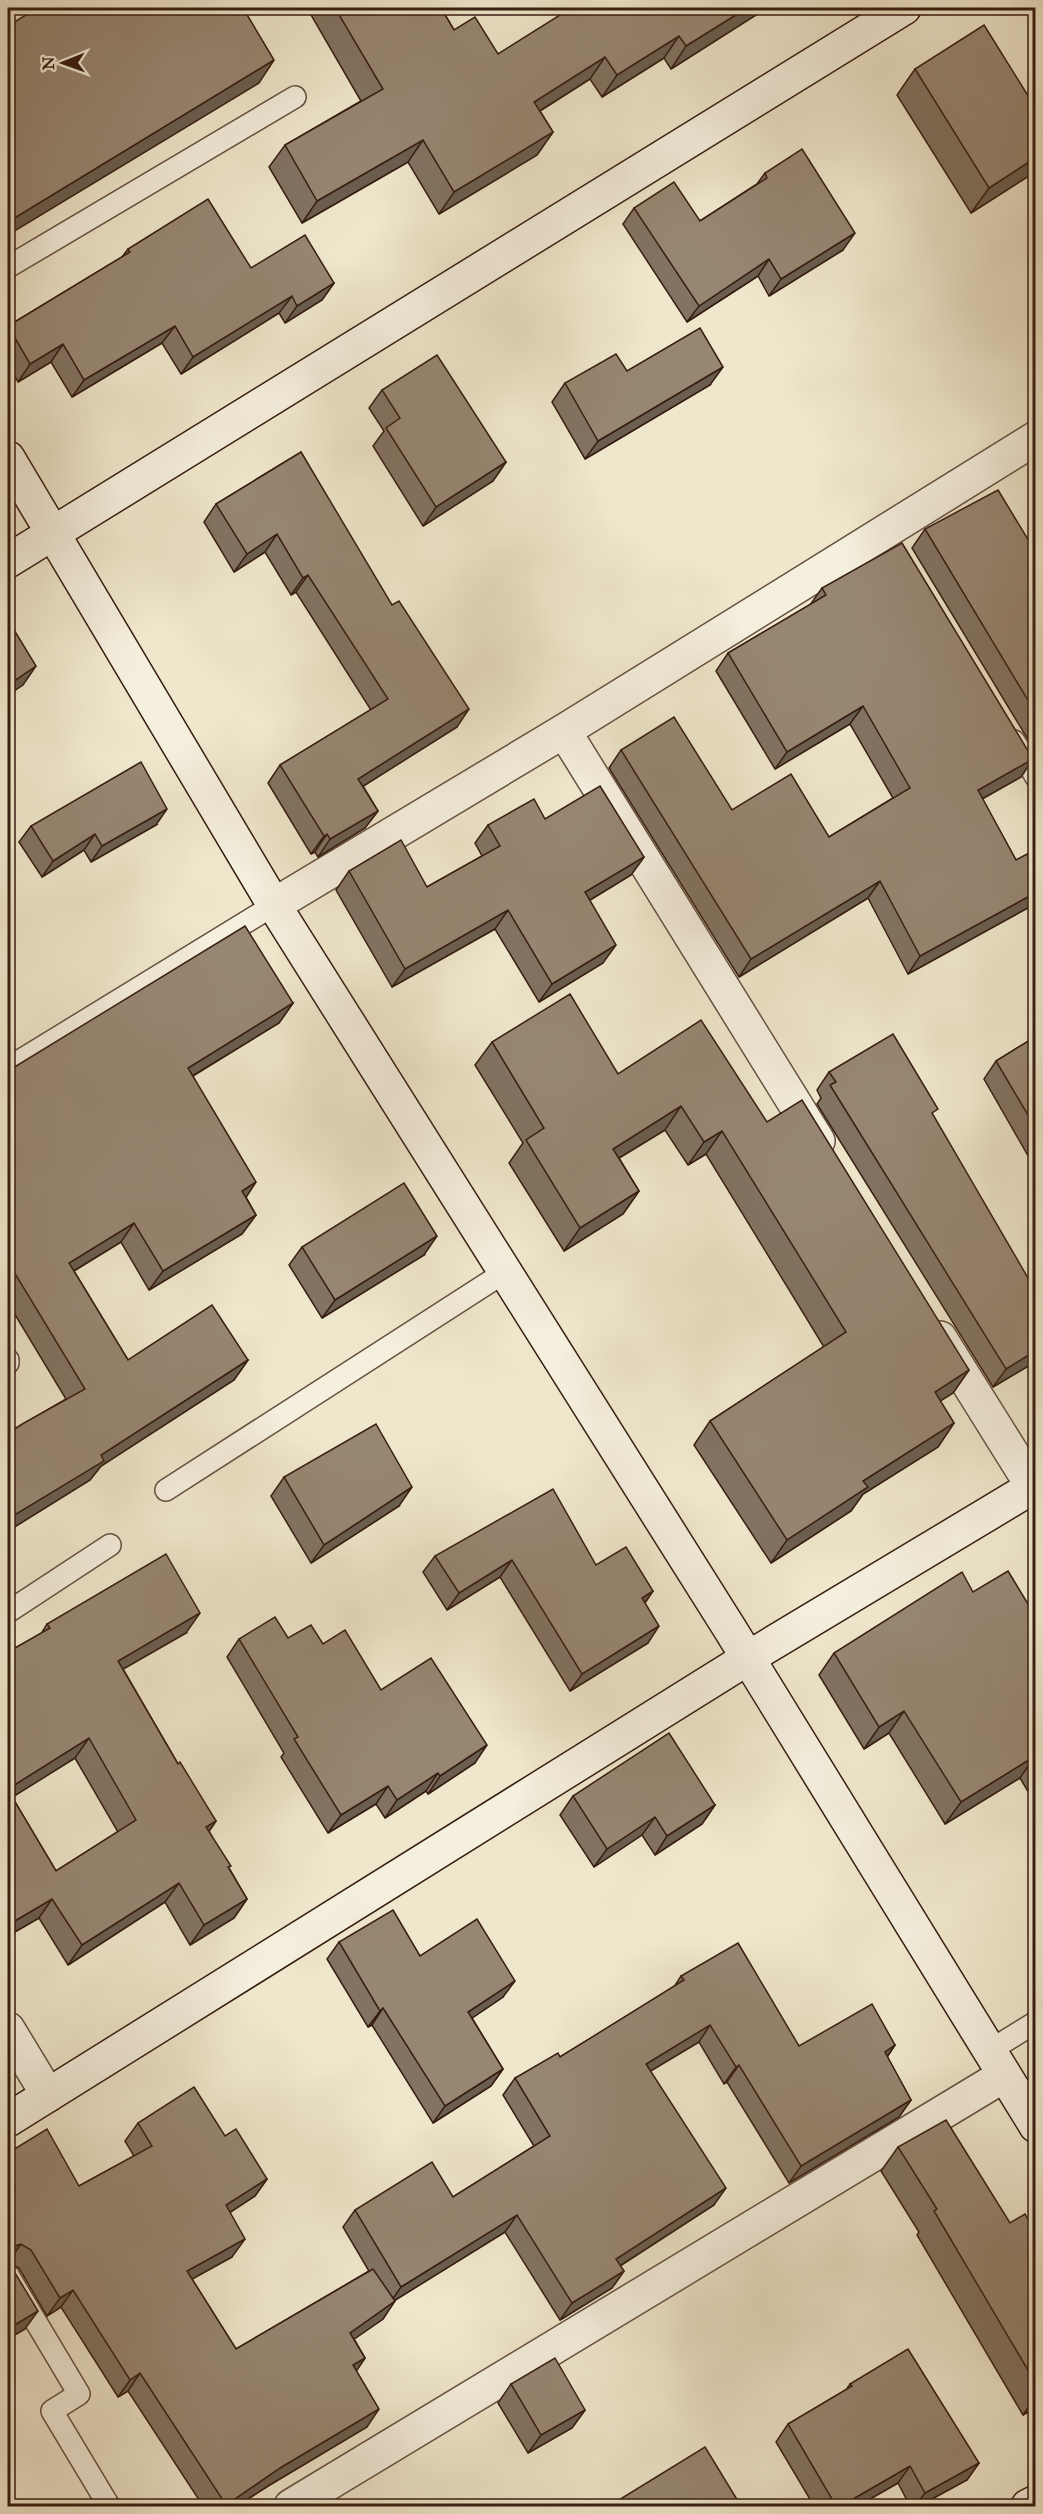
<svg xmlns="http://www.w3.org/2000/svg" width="1043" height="2514" viewBox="0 0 1043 2514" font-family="'IM FELL Great Primer',serif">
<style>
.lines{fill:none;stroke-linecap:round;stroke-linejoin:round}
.lane-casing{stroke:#655040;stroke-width:24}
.street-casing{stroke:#655040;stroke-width:36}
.secondary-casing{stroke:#371d11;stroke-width:36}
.lane{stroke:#f5efde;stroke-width:21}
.street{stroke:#f5efde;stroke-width:33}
.secondary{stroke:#f5efde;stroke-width:33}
.wall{fill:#827362;stroke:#371d11;stroke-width:1.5;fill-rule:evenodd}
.shaded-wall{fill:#6a5e50;stroke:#371d11;stroke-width:1.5}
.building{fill:#978672;stroke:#371d11;stroke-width:1.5}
</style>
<rect width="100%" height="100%" fill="#efe7cc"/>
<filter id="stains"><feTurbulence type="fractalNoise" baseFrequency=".00333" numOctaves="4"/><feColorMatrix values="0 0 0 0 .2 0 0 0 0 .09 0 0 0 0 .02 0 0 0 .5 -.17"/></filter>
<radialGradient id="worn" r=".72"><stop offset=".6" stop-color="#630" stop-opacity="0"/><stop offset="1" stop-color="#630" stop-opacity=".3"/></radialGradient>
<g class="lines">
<defs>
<g id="lane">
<path d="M8,267l287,-170"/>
<path d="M1014,741l22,36"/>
<path d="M8,1068l266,-163"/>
<path d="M8,1360v3"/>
<path d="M166,1490l339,-218"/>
<path d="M8,1612l102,-67"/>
<path d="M989,2051l47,-29"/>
<path d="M8,2275l71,119 -27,17 57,95"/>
</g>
<g id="street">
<path d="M564,731l254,410"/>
<path d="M274,905l290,-174 472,-293"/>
<path d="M940,1338l93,149"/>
<path d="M8,2029l40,66"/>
<path d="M291,2506l712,-430"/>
</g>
<g id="secondary">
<path d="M8,458l266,447 456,724 306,497"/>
<path d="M8,561l896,-553"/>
<path d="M8,2120l740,-462 288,-173"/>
<path d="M1028,2506l8,-4"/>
</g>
</defs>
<use href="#lane" class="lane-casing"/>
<use href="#street" class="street-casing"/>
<use href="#secondary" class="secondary-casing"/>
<use href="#lane" class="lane"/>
<use href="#street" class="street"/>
<use href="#secondary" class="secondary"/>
</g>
<g class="wall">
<path d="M307,8h134l13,22 44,24 269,-46 -96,61 -7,-11 -62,39 -12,-18 -50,32 13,21 -16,23 -98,59 -31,-52 -106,61 -33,-56 16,-22 76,-44z"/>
<path d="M915,69l120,38v65l-64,41 -74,-118z"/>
<path d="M765,173l78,77 -74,46 -11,-20 -71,46 -64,-98 11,-16 66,13 57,-37z"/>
<path d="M128,249l123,19 83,15 -12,17 -37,23 -6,-10 -98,61 -19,-31 -90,54 -21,-35 -33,20 -10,-18v-38l114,-69z"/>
<path d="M627,371l83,14 -125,74 -33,-57 13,-19z"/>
<path d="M382,390l124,72 -13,19 -70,45 -50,-80 11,-15 -15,-23z"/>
<path d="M301,452l156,275 -94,59 15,25 -13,17 -47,29 -3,-5 -4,2 -43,-71 12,-18 91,-55 -75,-118 -5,3 -26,-43 -31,20 -30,-50 12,-18z"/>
<path d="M925,529l110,22v200l-123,-203z"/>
<path d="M822,588l211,171 -12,18 -39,22 34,61 19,-10v54l-127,70 -40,-76 -129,79 -130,-209 12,-18 111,60 97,27 64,-39 -43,-74 -75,45 -59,-98 12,-18 82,-48z"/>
<path d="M545,819l99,38 -13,18 -41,25 13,63 -64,39 -44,-73 -103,58 -56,-97 13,-19 78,16 55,-31 -7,-13 13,-18z"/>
<path d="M156,825l-65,37 -7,-12 -42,27 -23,-35 12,-16z"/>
<path d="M293,1003l-14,20 -86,53 53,121 10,18 -14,19 -93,56 -28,-48 -47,29 54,89h120l-14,20 -133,86 -11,14 -82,51v-98l58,-34 -58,-96v-232z"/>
<path d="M1035,1037v131l-51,-89 12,-18z"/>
<path d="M492,1042l126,32 149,48 202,248 -16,23 -13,8 14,22 -16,24 -75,47 -12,17 -80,52 -77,-118 16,-24 114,-74 -118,-193 -18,11 -23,-35 -46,28 20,33 -16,23 -59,37 -55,-88 14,-20 -48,-78z"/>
<path d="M829,1072l104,44 102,246 -42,25 -176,-283 4,-6 -4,-8z"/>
<path d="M302,1247l122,8 -102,63 -33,-53z"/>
<path d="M284,1477l115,29 -88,57 -40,-67z"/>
<path d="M435,1556l161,9 57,26 -8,12 3,40 -78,48 -70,-114 -53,33 -24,-38z"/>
<path d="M973,1592l61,22 1,-1v190l-15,-25 -75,46 -56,-91 -25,16 -45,-74 15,-22z"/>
<path d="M47,1624l139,9 -63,36 55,95 38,57 -7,10 20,37 18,31 -13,19 -44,27 -25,-43 -97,63 -29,-47 -31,18v-284l33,-18zM75,1758l43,74 -62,39 -44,-74z"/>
<path d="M288,1638l35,6 58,46 94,73 -47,31 -2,-3 -41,27 -9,-14 -48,29 -47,-76 3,-4 -57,-96 12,-18z"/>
<path d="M573,1796l142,9 -13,19 -47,31 -13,-20 -48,32 -34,-52z"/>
<path d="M339,1942l81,14 83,41 -31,21 31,51 -12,17 -58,37 -61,-98 -4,2 -41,-68z"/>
<path d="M681,1976l118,70 96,-1 -8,12 24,43 -12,17 -110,66 -62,-101 -3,2 -25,-42 -49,29 64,134 -94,61 4,5 -12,17 -52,32 -55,-88 -110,68 -12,19 -29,20 11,19 -9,13 11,56 -99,59 -31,20h-34l-75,-115 -10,6 -57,-90 -14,9 -28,-48 -10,-5 16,66 -17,10v-186l71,33 55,-30 -9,-15 13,-18 87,13 42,43 -12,17 -25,16 2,45 -40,22 44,70 133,-78 -26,-44 12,-17 98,-13 81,-51 -31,-51 12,-17 45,-21 114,-70z"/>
<path d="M898,2147l112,76 25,9v176l-12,7 -106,-180 2,-3 -38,-61z"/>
<path d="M511,2384l74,26 -13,18 -44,25 -30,-50z"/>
<path d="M850,2384l129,79 -12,17 -48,26h-9l-12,-23 -40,23h-44l-38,-64 12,-18 58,-34z"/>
</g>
<g class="shaded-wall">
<path d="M747,8h20l-96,61 15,-23z"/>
<path d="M679,36l-15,22 -62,39 15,-22z"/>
<path d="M605,57l-15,22 -71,45 15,-22z"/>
<path d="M274,60l-15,23 -251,152v-13z"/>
<path d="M553,132l-16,23 -98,59 15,-22z"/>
<path d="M423,140l-15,22 -106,61 15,-22z"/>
<path d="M1035,158v14l-64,41 18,-25z"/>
<path d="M855,233l-12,17 -74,46 12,-17z"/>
<path d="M769,259l-11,17 -71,46 12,-16z"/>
<path d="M334,283l-12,17 -37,23 12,-17z"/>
<path d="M292,296l-13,17 -98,61 12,-17z"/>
<path d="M175,326l-13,17 -90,54 12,-17z"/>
<path d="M63,344l-12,18 -33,20 12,-18z"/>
<path d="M723,367l-13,18 -125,74 13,-18z"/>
<path d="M506,462l-13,19 -70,45 13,-19z"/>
<path d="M277,534l-12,18 -31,20 13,-18z"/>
<path d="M308,575l-12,17 -5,3 12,-17z"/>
<path d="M36,666l-13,19 -15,10v-10z"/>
<path d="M863,706l-13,18 -75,45 12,-17z"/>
<path d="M469,709l-12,18 -111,70 12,-18z"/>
<path d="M1033,759l-12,18 -55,31 12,-18z"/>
<path d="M167,809l-11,16 -65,37 11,-16z"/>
<path d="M378,811l-13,17 -47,29 12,-18z"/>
<path d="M95,834l-11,16 -42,27 11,-16z"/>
<path d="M327,834l-12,18 -4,2 13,-18z"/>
<path d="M644,857l-13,18 -59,36 13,-19z"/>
<path d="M880,881l-12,17 -129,79 12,-18z"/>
<path d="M1035,893v11l-127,70 12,-18z"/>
<path d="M508,910l-13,19 -103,58 13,-18z"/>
<path d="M616,945l-13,18 -64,39 13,-18z"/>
<path d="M293,1003l-14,20 -105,64 14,-19z"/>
<path d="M681,1106l-16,24 -69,42 17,-23z"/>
<path d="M722,1131l-16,23 -18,11 16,-23z"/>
<path d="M256,1182l-13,20 -1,-11z"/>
<path d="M639,1191l-16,23 -59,37 16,-23z"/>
<path d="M256,1215l-14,19 -93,56 14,-19z"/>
<path d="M134,1223l-13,19 -66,40 14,-19z"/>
<path d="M437,1236l-13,19 -102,63 13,-18z"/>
<path d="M1035,1351v11l-42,25 13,-18z"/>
<path d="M248,1360l-14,20 -133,86 -11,14 -82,51v-12l93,-64z"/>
<path d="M969,1370l-16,23 -35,22 17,-23z"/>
<path d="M954,1423l-16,24 -75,47 -12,17 -80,52 16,-23 76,-59z"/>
<path d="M412,1487l-13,19 -88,57 13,-18z"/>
<path d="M512,1560l-12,17 -53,33 12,-17z"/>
<path d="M653,1591l-12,17 1,-10z"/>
<path d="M200,1613l-14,20 -82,47 14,-19z"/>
<path d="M659,1626l-11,17 -78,48 12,-17z"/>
<path d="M904,1711l-15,22 -25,16 15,-22z"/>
<path d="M89,1738l-14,20 -67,42v-11z"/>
<path d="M487,1745l-12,18 -47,31 12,-18z"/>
<path d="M1035,1756l-15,22 -75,46 16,-22z"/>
<path d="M438,1773l-12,18 -41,27 12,-18z"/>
<path d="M388,1786l-12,18 -48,29 13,-18z"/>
<path d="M715,1805l-13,19 -47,31 12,-19z"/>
<path d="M655,1817l-13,18 -48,32 13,-18z"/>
<path d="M216,1821l-13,19 3,-13z"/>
<path d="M179,1883l-14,19 -97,63 14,-20z"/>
<path d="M52,1899l-13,19 -31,18v-11z"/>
<path d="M247,1899l-13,19 -44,27 14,-20z"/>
<path d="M515,1981l-12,16 -47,32 12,-17z"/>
<path d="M383,2008l-11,17 -4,2 12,-16z"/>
<path d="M710,2025l-11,17 -65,39 12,-17z"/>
<path d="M895,2045l-12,18 2,-11z"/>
<path d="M739,2065l-12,17 -3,2 12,-17z"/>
<path d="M503,2069l-12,17 -58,37 12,-17z"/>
<path d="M911,2100l-12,17 -110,66 12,-17z"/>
<path d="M267,2179l-12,17 -41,27 12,-18z"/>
<path d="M726,2188l-12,17 -110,71 12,-17z"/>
<path d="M517,2215l-12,17 -116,72 12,-17z"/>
<path d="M245,2239l-13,18 -58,32 13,-18z"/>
<path d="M21,2244l-13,18v-8l7,-8z"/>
<path d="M624,2271l-12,17 -52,32 12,-17z"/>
<path d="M73,2290l-12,17 -14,9 13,-18z"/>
<path d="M395,2301l-12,18 -46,32 13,-18z"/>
<path d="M38,2311l-13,18 -17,10v-10z"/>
<path d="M365,2358l-12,18v-11z"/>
<path d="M140,2373l-12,18 -10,6 12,-17z"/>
<path d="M1035,2398v10l-12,7z"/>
<path d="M379,2409l-12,18 -99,59 -31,20h-12l55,-38z"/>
<path d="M585,2410l-13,18 -44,25 13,-18z"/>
<path d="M979,2463l-12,17 -48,26h-4l10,-13z"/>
<path d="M910,2466l-12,17 -40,23h-17z"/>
</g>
<g class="building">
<path d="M37,8h206l31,52 -266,162v-83l1,-1 -1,-3v-109z"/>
<path d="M335,8h106l13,22 21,-13 23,37 73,-46h176l-61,38 -7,-10 -62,39 -12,-18 -71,45 19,30 -99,60 -31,-52 -106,61 -32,-56 98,-56z"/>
<path d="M984,25l51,82v51l-46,30 -74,-119z"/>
<path d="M802,149l53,84 -74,46 -12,-20 -70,47 -65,-98 40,-26 26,39 67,-43 -2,-5z"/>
<path d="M208,199l43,69 54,-33 29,48 -37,23 -5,-10 -99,61 -18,-31 -91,54 -21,-36 -33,20 -22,-38 122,-74 -2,-3z"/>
<path d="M700,328l23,39 -125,74 -33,-58 51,-29 11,17z"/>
<path d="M437,355l69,107 -70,45 -50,-79 14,-10 -18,-28z"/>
<path d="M301,452l91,153 7,-4 70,108 -111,70 20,32 -48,28 -3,-5 -3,2 -44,-71 108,-66 -80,-124 -5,3 -26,-44 -30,20 -31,-50z"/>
<path d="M998,490l37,61v161l-110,-183z"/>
<path d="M902,543l131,216 -55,31 38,70 19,-10v43l-115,63 -40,-75 -129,78 -130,-209 53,-33 58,93 59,-36 38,63 81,-49 -47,-82 -76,46 -59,-99 98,-58 -4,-7z"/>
<path d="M8,620l28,46 -28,19z"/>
<path d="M141,762l26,47 -65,37 -7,-12 -42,27 -22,-35z"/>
<path d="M600,786l44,71 -59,35 31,53 -64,39 -44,-74 -103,59 -56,-98 52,-31 26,47 73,-41 -12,-21 46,-26 11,20z"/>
<path d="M245,926l48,77 -105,65 68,114 -14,9 14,24 -93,56 -29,-48 -65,40 59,97 84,-55 36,55 -147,95 3,6 -96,58v-86l16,-10 61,-34 -77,-127v-191z"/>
<path d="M570,994l48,80 83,-54 66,102 35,-22 167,270 -34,22 19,31 -91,58 5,6 -81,53 -77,-119 136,-89 -124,-201 -18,11 -23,-36 -68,43 26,42 -59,37 -54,-88 18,-12 -52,-86z"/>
<path d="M893,1034l45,75 -6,4 103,177v61l-29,18 -176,-284 6,-3 -7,-10z"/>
<path d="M1035,1037v90l-39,-66z"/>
<path d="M404,1183l33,53 -102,64 -33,-53z"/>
<path d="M376,1424l36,63 -88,58 -40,-68z"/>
<path d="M553,1489l43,76 30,-18 27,44 -11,7 17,28 -77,48 -70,-114 -53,33 -24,-37z"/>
<path d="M166,1554l34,59 -82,48 60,103 2,-2 36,59 -10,6 25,39 -3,1 19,32 -43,26 -25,-42 -97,62 -30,-46 -44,26v-135l48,81 80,-51 -47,-82 -81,51v-137l42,-24 -3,-4z"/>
<path d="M1008,1571l26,43 1,-1v143l-74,46 -57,-91 -25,16 -45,-74 128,-81 11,20z"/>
<path d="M275,1617l13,21 23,-13 12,19 22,-14 36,60 50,-32 56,87 -47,31 -2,-3 -41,27 -9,-14 -47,29 -47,-76 4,-2 -59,-98z"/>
<path d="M669,1733l46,72 -48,31 -12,-19 -48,32 -34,-53z"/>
<path d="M393,1910l27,46 57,-37 38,62 -47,31 35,57 -58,37 -62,-98 -3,3 -41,-69z"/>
<path d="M738,1943l61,103 73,-42 23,41 -10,7 26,48 -110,66 -62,-101 -3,2 -26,-42 -64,39 80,124 -110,71 8,12 -52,32 -55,-88 -116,72 -46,-77 77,-48 21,35 97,-61 -35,-58 43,-25 2,4 124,-77 -3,-4z"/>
<path d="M194,2087l31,49 11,-7 31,50 -41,26 19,34 -58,32 49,78 137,-80 22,32 -45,32 15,25 -12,7 26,44 -99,59 -54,37 -86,-132 -10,7 -57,-90 -13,8 -29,-48 -10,-6 -6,2 -6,5v12l29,48 -30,18v-139l7,-5 -7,-13v-19l39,-24 32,57 73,-40 -14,-23z"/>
<path d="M946,2120l64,103 15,-9 10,18v150l-101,-171 3,-2 -39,-62z"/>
<path d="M908,2349l71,114 -54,30 -15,-27 -69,40h-5l-48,-82 64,-38 -2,-2z"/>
<path d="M555,2358l30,52 -44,25 -30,-51z"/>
<path d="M705,2447l36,59h-132z"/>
</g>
<rect width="1043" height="2514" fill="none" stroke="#efe7cc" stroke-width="30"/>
<rect x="9" y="9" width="1025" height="2496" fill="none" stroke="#371d11" stroke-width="3"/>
<rect x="15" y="15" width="1013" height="2484" fill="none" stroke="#371d11" stroke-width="1.5"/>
<g transform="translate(63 63) rotate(269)" stroke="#f5efde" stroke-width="4.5" paint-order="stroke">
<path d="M0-4.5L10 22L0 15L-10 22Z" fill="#371d11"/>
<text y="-9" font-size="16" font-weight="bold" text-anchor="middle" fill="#371d11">N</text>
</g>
<rect width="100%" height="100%" filter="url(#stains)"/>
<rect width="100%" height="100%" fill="url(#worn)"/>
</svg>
